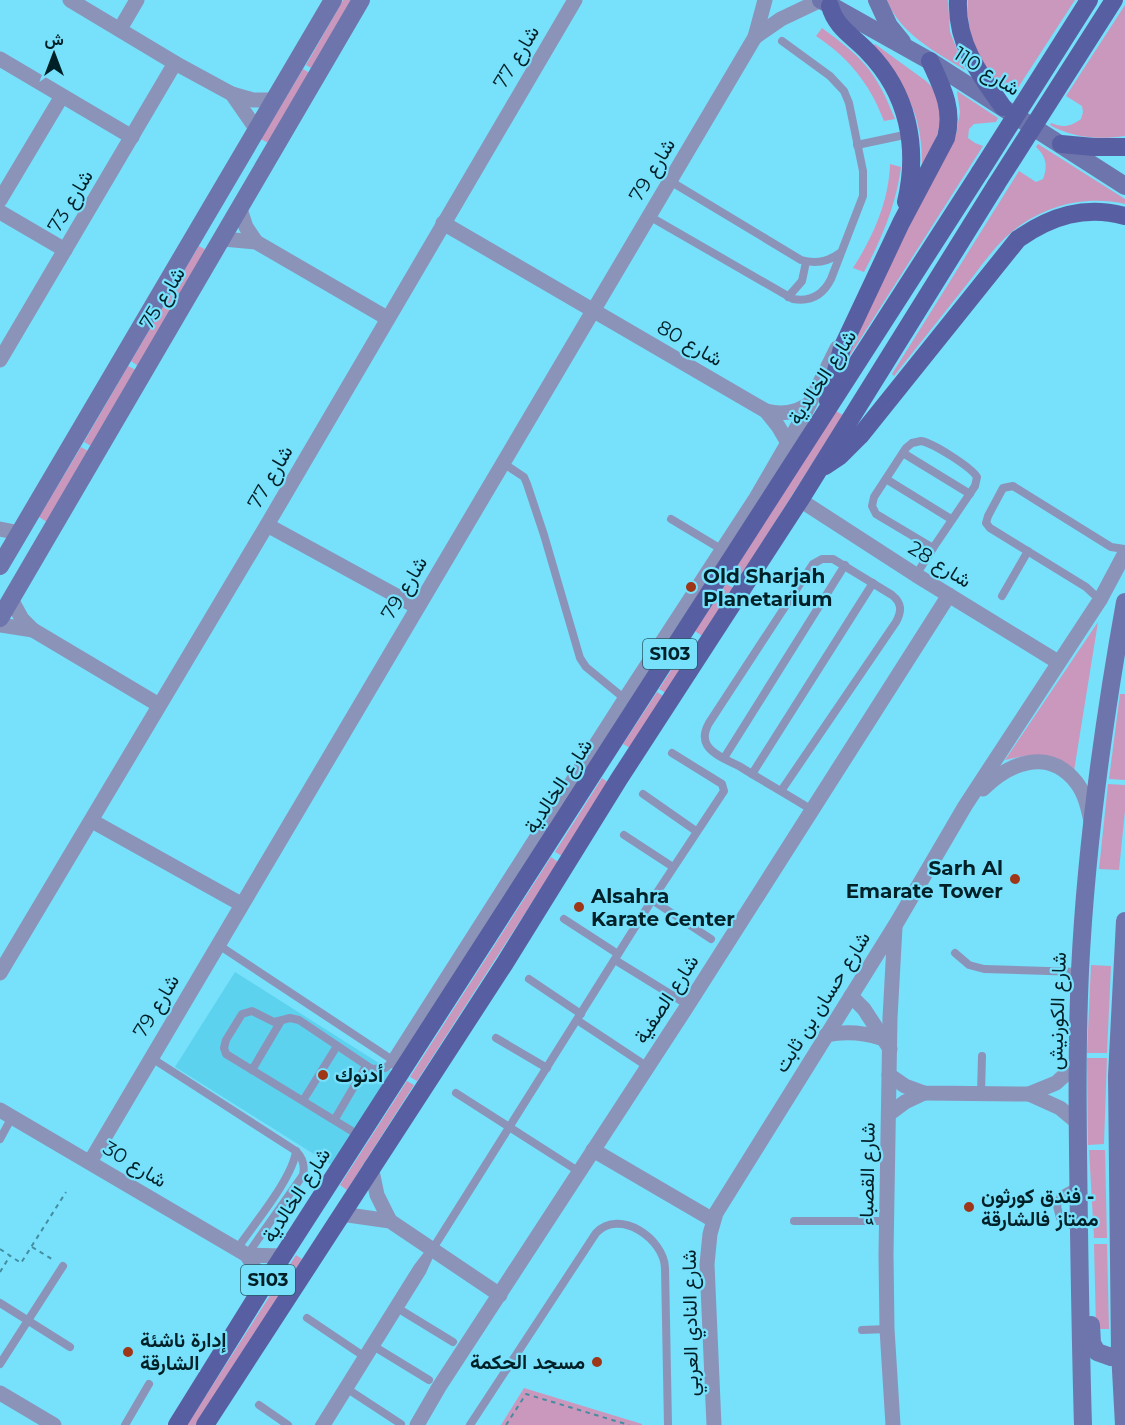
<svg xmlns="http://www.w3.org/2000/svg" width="1125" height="1425" viewBox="0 0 1125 1425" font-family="Montserrat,Vazirmatn,sans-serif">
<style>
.built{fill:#5dd2ef}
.green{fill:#cb98bd}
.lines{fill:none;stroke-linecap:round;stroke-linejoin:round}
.path{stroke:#448da0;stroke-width:2;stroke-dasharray:4.5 4.5;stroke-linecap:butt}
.lane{stroke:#8c93b9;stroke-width:8}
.street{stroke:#8c93b9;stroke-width:15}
.secondary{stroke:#6d75ac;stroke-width:18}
.primary{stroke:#575fa2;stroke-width:18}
.primary-bridge{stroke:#575fa2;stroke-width:18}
.poi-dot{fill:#9e3617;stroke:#77e0fb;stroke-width:2}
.labels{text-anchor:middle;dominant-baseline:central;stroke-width:4.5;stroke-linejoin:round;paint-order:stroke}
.shield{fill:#77e0fb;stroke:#245a67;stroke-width:1.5}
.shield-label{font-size:18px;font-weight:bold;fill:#002028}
.street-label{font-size:20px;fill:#002028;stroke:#77e0fb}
.poi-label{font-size:20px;font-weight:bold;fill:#002028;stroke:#77e0fb;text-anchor:start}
</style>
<rect width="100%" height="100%" fill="#77e0fb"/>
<path class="built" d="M235,972l158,100 -60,94 -158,-99z"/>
<g class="green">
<path d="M343,0h10l-40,69 -7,-4z"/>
<path d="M887,0h61l2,32 15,38c-29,-18 -65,-36 -78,-70z"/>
<path d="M968,0h107l-63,97c-29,-24 -47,-59 -44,-97z"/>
<path d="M1125,5v131c-25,4 -53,2 -75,-11l1,-2c12,5 19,4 30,-4l2,-7 -1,-6 -16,-10z"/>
<path d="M822,28c41,30 54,43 73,91l-11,2c-14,-37 -35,-63 -68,-85z"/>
<path d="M875,44l51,37c29,26 10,59 -4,87 1,-55 -16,-80 -49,-121z"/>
<path d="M303,69l7,4 -42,70 -7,-4z"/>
<path d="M957,91l41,27 -2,4 -22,2 -5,5 -1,9 7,5 8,3 -143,225 82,-172 34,-64 4,-23z"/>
<path d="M1038,144l87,55v5c-42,-10 -87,3 -119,33 -17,16 -31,38 -46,56 -22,28 -44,55 -66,83l-2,-2 127,-203 17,11 7,-3c5,-13 3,-23 -7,-32z"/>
<path d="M890,164l11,3c-5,38 -19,71 -37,105l-11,-4c20,-31 36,-67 37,-104z"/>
<path d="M199,246l7,4 -26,44 -8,-4z"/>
<path d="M170,295l7,3 -39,68 -7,-5z"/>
<path d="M128,366l8,4 -45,76 -7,-4z"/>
<path d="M836,411l7,4 -107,169 -8,-4z"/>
<path d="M81,447l7,4 -41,71 -8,-5z"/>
<path d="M726,584l8,4 -32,48 -7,-5z"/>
<path d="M1098,622l-24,149c-25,-20 -39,-18 -69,-11z"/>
<path d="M691,639l6,4 -31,50 -7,-4z"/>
<path d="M657,692l6,4 -33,52 -7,-4z"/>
<path d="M1120,694h5v86l-16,-1z"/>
<path d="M602,778l7,5 -47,73 -7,-4z"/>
<path d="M1108,784l17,1v26l-6,59 -20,-1z"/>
<path d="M551,857l7,5 -141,219 -7,-4z"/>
<path d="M1091,965l20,1 -4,87h-20z"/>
<path d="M1087,1058h20l-3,86 -16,1z"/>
<path d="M407,1081l7,4 -67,105 -7,-5z"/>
<path d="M1089,1150h16l2,88h-13z"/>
<path d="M1094,1244h13l2,85h-13z"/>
<path d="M296,1255l6,4 -106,166h-9z"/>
<path d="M524,1388l118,36v1h-141z"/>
</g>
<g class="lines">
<g class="path">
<path d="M32,1247l23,14"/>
<path d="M0,1249l21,14 45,-71"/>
<path d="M0,1272l10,-16"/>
<path d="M506,1425l20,-31 103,31"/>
</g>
<g class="lane">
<path d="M857,145l52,-11"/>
<path d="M670,181l131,79c14,4 27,2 39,-7"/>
<path d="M649,216l144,83c17,3 30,-4 38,-20l32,-83v-25l-14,-68 -5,-12 -14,-15 -48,-35"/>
<path d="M788,297l14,-16 4,-19"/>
<path d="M921,441c12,2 50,26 56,36l-2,9 -42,62 -57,-34 -4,-8 2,-9 32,-49 6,-5z"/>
<path d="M903,453l67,41"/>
<path d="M503,463l21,14 3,7 17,51 36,123 6,9 39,32"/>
<path d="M886,479l65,40"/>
<path d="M671,519l50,30"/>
<path d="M916,575l17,-27"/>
<path d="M1002,596l26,-45"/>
<path d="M1100,600l-14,-13 -96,-59 -4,-5 2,-7 15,-28 10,-2 98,61 14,2"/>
<path d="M724,758l121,-193"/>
<path d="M752,774l121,-191"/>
<path d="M781,791l115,-169c6,-11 6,-19 -4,-27l-59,-36h-11l-9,5 -104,159c-4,7 -6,15 -2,22 6,10 22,16 32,21 24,15 49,29 73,44"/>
<path d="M643,794l53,37"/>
<path d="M624,835l49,32"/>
<path d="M652,900l59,39"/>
<path d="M564,919l54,35"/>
<path d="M217,944l177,117 -9,7 -13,1 -73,-49 -9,-2 -16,4 -22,-11 -10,3 -16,26 -2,8 2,6 134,82"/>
<path d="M955,953l14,12 15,4 96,3"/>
<path d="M615,960l73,45"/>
<path d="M529,979l52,35"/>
<path d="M577,1020l71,47"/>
<path d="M496,1038l51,30"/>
<path d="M150,1057l146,94c7,7 9,15 7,24l-56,80"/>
<path d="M252,1070l29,-49"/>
<path d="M456,1093l122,78"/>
<path d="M981,1093l1,-37"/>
<path d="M304,1099l33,-53"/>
<path d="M335,1119l31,-53"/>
<path d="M0,1139l12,-22"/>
<path d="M1077,1186l-16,9 -4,11 3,12 17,11"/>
<path d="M794,1221h93"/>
<path d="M237,1249c16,-24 56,-71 59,-98"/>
<path d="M0,1303l70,44"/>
<path d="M399,1309l54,33"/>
<path d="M307,1318l55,37"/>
<path d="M862,1330l25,-1"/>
<path d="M375,1347l54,33"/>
<path d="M0,1364l63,-98"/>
<path d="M349,1390l52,34"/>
<path d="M259,1405l29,20"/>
<path d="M125,1425l24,-41"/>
<path d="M319,1425l98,-157 10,-13"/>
<path d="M327,1425l95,-153 10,-22 220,-350 72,-109 -2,-7 -50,-31"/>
<path d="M470,1425l126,-192c24,-25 68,6 69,35l3,157"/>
</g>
<g class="street">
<path d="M70,0l105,63 57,31 21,6h21"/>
<path d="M120,29l17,-29"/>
<path d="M755,37l26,-18 40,-19"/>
<path d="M0,59l132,78"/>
<path d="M232,94l25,36"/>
<path d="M0,200l62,-104"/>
<path d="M240,209l6,18 10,15"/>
<path d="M0,212l65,38"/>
<path d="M443,223l323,188 12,15 10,17"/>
<path d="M223,239l33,3 131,76"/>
<path d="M0,360l175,-297"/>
<path d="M766,411c16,4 29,2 43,-7"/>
<path d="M800,500l116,75 142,87"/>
<path d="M267,525l150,82"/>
<path d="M0,529l20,4"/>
<path d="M11,599l11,20 11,11 126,75"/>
<path d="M0,625l33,5"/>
<path d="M983,789c26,-26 65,-42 93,-7 9,11 12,26 15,39"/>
<path d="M92,821l149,83"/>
<path d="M0,973l267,-448 308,-525"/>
<path d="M851,996l13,13 26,40"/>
<path d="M826,1035c19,-4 36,-3 55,3"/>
<path d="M394,1061l231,-362 131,-201 48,-83 33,-67"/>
<path d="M889,1075l16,11 19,7 105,1 27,-11 22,-20"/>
<path d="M1029,1094l31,14 18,15"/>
<path d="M0,1110l247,145 36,1"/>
<path d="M889,1114l16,-12 19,-9"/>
<path d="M593,1150l120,70"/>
<path d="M90,1162l665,-1125 10,-37"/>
<path d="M371,1166l6,29 13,26"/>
<path d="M341,1214l49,7 110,74"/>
<path d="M247,1255l17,30"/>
<path d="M0,1393l54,32"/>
<path d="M417,1425l22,-38 249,-382 261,-410"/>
<path d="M714,1425l-7,-161 3,-30 6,-21 180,-289 69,-118 135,-206 25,-47"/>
<path d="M893,1425l-6,-96 -1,-75 4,-236 5,-91"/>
</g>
<g class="secondary">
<path d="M821,0l109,61 195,125"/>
<path d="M877,0l12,26 13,16"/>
<path d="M0,566l333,-566"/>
<path d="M0,618l361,-618"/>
<path d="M1091,1325l1,18 5,9 14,5 9,-5"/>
<path d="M1083,1425c-2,-65 -3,-130 -4,-195 -1,-86 -3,-173 1,-259 6,-124 23,-247 45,-369"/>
<path d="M1124,1425l-4,-73 -3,-276 8,-155"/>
</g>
<g class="primary">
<path d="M958,0c-2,43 21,74 45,107"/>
<path d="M830,6c6,22 23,30 38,46 40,41 51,95 38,150"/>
<path d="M1061,144l33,3h31"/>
<path d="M828,401l14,-53 59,-125 45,-85c8,-29 -4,-51 -16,-77"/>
<path d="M825,466l15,-10 20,-20 158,-197c33,-23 67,-34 107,-23"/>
<path d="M177,1425l87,-140 716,-1113"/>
<path d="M205,1425l300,-462 114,-184 181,-279 196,-315"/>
</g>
<g class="primary-bridge">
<path d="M980,172l109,-172"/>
<path d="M996,185l118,-185"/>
</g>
</g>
<g class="poi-dot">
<circle cx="691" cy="587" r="6"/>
<circle cx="1015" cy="879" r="6"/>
<circle cx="579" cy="907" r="6"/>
<circle cx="323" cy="1075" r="6"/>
<circle cx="969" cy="1207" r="6"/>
<circle cx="128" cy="1352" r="6"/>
<circle cx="597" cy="1362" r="6"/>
</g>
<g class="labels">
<g class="shield">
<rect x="643" y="639" width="54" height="30" rx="4.5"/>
<rect x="241" y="1265" width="54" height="30" rx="4.5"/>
</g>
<g class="shield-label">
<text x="670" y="654">S103</text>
<text x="268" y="1280">S103</text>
</g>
<g class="street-label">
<text transform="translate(516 57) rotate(-59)">شارع 77</text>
<text transform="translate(987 71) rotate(32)">شارع 110</text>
<text transform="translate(652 170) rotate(-59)">شارع 79</text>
<text transform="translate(70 201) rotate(-59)">شارع 73</text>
<text transform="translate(162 298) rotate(-59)">شارع 75</text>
<text transform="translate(690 343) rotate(30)">شارع 80</text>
<text transform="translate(822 377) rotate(-57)">شارع الخالدية</text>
<text transform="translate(270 477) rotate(-60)">شارع 77</text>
<text transform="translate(940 564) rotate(32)">شارع 28</text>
<text transform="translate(404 588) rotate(-59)">شارع 79</text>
<text transform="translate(558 786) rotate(-57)">شارع الخالدية</text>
<text transform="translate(666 999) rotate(-57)">شارع الصفية</text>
<text transform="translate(822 1002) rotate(-58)">شارع حسان بن ثابت</text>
<text transform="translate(156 1006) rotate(-59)">شارع 79</text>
<text transform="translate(1057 1011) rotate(-88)">شارع الكورنيش</text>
<text transform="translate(135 1164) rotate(31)">شارع 30</text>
<text transform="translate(867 1174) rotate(-89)">شارع القصباء</text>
<text transform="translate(296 1195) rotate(-57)">شارع الخالدية</text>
<text transform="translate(690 1323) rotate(-91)">شارع النادي العربي</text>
</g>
<g class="poi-label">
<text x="703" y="576">Old Sharjah<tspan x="703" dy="23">Planetarium</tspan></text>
<text x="1003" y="868" text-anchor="end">Sarh Al<tspan x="1003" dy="23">Emarate Tower</tspan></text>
<text x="591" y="896">Alsahra<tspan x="591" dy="23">Karate Center</tspan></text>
<text x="335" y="1075">أدنوك</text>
<text x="981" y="1196">فندق كورثون -<tspan x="981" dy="23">ممتاز فالشارقة</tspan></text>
<text x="140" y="1340">إدارة ناشئة<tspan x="140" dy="23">الشارقة</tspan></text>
<text x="585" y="1362" text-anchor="end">مسجد الحكمة</text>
</g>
</g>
<g transform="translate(54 54)" stroke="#77e0fb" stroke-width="4.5" paint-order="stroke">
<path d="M0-4.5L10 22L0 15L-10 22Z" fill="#002028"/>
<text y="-9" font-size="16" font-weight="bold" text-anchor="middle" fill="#002028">ش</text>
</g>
</svg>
